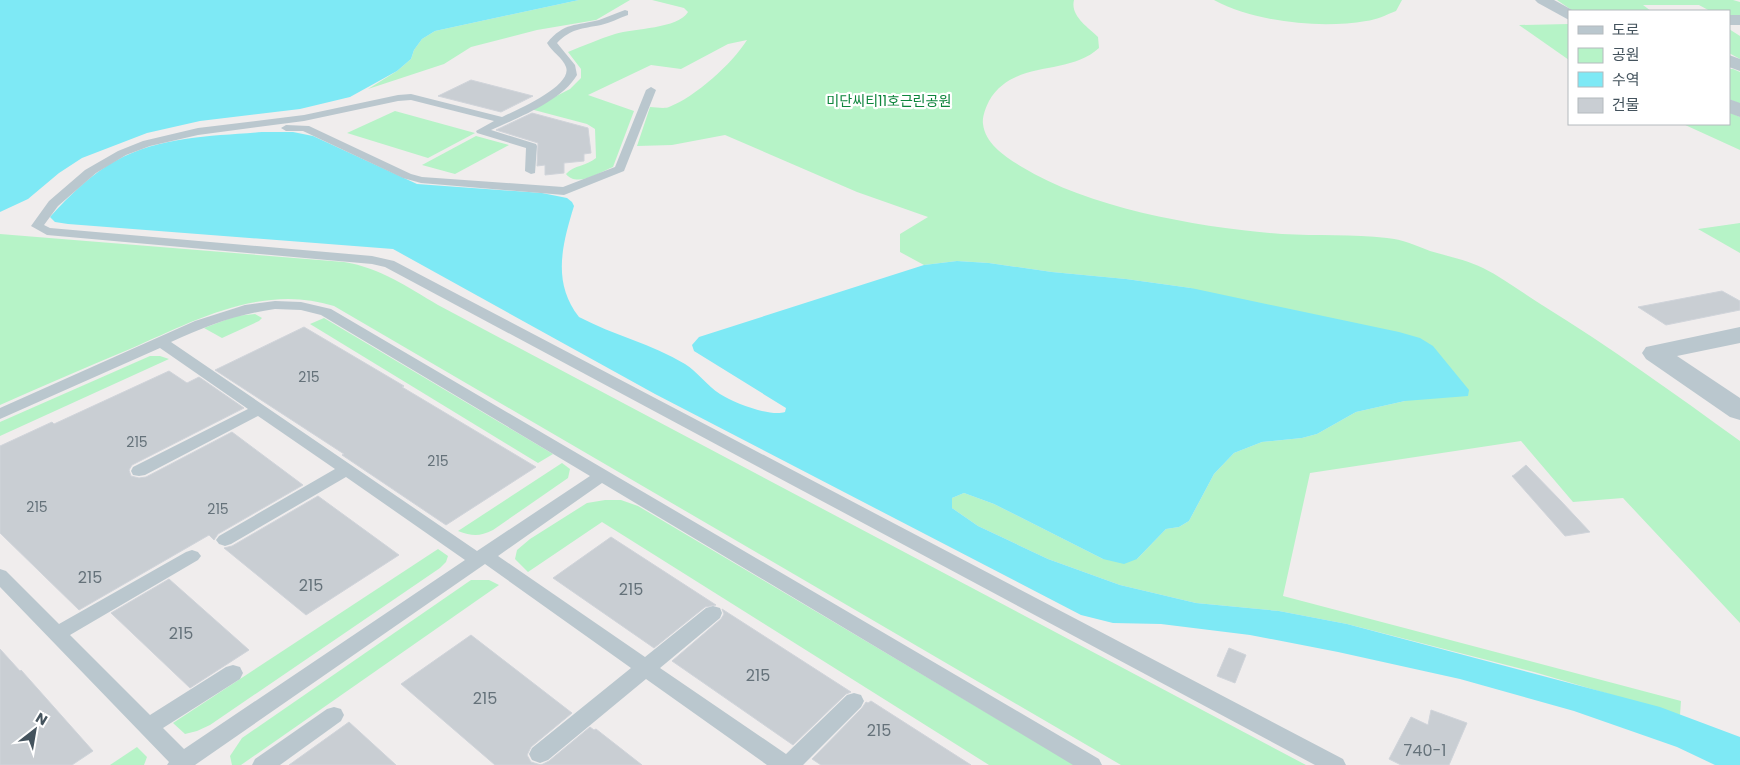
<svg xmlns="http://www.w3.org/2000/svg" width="1740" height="765" viewBox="0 0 1740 765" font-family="Poppins,'Noto Sans KR',sans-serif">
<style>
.green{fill:#b6f3c7}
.water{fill:#7ee9f5}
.building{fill:#c9ced3;stroke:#d0d4da}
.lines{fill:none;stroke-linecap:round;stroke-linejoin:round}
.service{fill:#bac7ce;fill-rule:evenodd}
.minor{fill:#bac7ce;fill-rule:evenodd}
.tertiary{fill:#bac7ce;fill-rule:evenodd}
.labels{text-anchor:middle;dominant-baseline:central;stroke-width:4.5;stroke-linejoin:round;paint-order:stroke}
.far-park-label{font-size:14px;fill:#0d853c;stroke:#fff}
.number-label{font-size:14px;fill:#65727a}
.near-number-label{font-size:16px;fill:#65727a}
</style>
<rect width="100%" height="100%" fill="#f0eded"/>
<g class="green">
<path d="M579,0h51l-34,20 -59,10 -66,17 -27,17 -76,25 29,-18 14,-12 3,-9 8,-11 13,-8z"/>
<path d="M652,0h422c-4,16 14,27 24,37l1,11c-31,29 -85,10 -110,53 -3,6 -7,16 -6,23 2,20 24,34 39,43 68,42 181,61 260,67 35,2 71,0 105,4 15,1 30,8 43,13 17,5 37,9 53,17 20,10 40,25 59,37 68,42 133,89 198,136v182l-117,-125 -50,4 -52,-61 -211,32 -27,123 398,105 -1,14 -146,-43 -187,-48 -68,-13 -83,-8 -76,-18 -72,-26 -70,-33 -26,-18v-10l12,-5 30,11 109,55h34l29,-30 13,-2 10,-6 25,-47 20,-21 28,-11 40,-4 15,-4 39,-22 49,-11 -214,-113 -65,-9 -74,-7 -63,-9 -32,-2 -33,4 -24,-13v-18l28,-17 -71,-25 -132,-57 -53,10 -35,1 13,-39c6,0 14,2 19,0 26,-10 63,-43 78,-67l-19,4 -47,25 -30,-4 -63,30 46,16 -21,56c-13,5 -36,21 -47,7 8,-9 21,-8 30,-16l-1,-29 -8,-5 -53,-14 -1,-2 37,-19 11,-11v-9l-13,-17c15,-6 31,-13 47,-18 19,-6 63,-5 73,-22l-4,-4z"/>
<path d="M1214,0h188l-6,11c-10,4 -20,9 -30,10 -46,8 -111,1 -152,-21z"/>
<path d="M1557,0h176l7,2v15h-11v-6h-19l-11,-6h-56l8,6h-78z"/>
<path d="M1569,24v36l-50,-35z"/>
<path d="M1729,29l11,7v23l-11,-6z"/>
<path d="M1729,69h4l7,3v32l-11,-5z"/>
<path d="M395,111l80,22 -47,25 -81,-25z"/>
<path d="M1729,112l11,5v33l-57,-26h46z"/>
<path d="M476,136l33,9 -54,29 -33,-9z"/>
<path d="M1740,223v30l-42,-24z"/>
<path d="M0,234l344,28c37,6 63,25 94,43l868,460h-185l-787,-459c-71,-23 -141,15 -204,43 -44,18 -87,37 -130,56z"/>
<path d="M255,314l7,4 -3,3 -37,17 -18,-10 32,-12z"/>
<path d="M324,318l229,136 -15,9 -228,-139z"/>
<path d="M150,356h10l9,3 -169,77v-14z"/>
<path d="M562,463l8,6 -2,9 -75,52c-14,7 -21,6 -35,1z"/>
<path d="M605,500h16l17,6 437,259h-86l-387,-243 -74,50 -13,-13 2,-9 13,-11 57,-36z"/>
<path d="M438,549l10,7 -2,6 -6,6 -230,157 -13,6 -12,3 -12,-11z"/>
<path d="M471,580h18l10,5 -258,180h-9l-2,-9 12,-18z"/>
<path d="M137,747l10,10 -3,8h-34z"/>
</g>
<g class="water">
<path d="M0,0h579l-144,31 -13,8 -8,11 -3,9 -14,12 -47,26 -50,12 -100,12 -53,12 -65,25 -23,15 -31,26 -28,13z"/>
<path d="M262,132h31l20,4 104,48 125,9 25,5 5,4 2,4c-12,39 -22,77 5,111 34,18 73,27 106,47 13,8 22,22 35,30 14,9 50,23 65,18l1,-4 -92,-57 -2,-6 7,-8 225,-72 33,-4 32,2 63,9 74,7 65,9 208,44 21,6 13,8 36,44 -1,6 -63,5 -49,11 -39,22 -15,4 -40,4 -28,11 -20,21 -25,47 -10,6 -13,2 -29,30 -13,5 -21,-5 -109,-55 -30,-11 -12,5v10l26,18 70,33 72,26 76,18 83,8 68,13 313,83 80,30v28h-25l-38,-18 -103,-36 -114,-32 -122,-27 -88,-17 -89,-11 -48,-1 -32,-8 -426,-221 -262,-145 -325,-25 -13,-2 -5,-5c19,-21 42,-44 67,-57 44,-24 97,-24 145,-28z"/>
</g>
<g class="building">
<path d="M471,80l62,16 -32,16 -63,-16z"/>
<path d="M532,113l56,15 3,25 -7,1v7l-20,2v10l-19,2v-10l-8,1 1,-23 -42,-13z"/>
<path d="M1722,291l18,10v9l-74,15 -28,-18z"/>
<path d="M304,327l100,59 -2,1 134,80 -90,58 -104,-70 2,-1 -129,-84z"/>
<path d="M169,371l18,12 12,-6 45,31 -112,57 -3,5 2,6 8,2 7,-1 86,-45 71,53 -85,49 -4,6 -5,-5 -130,75 -79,-77v-87l52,-24 2,2z"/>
<path d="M1526,465l35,36 29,31 -25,4 -53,-60 2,-1z"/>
<path d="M318,496l81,59 -93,60 -82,-67 8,-2z"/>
<path d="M611,537l105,68 -11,2 -51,41 -101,-70z"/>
<path d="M169,579l80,71 -59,38 -79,-75z"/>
<path d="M722,609l129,83 -5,2 -53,51 -121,-84 49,-42 3,-5z"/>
<path d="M471,635l101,78 -41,34 -4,8 4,7 10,3 8,-4 41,-34 4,3 2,-1 46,36h-147l-94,-81z"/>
<path d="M1229,648l17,7 -11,28 -18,-7z"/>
<path d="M0,649l20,22 1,-1 72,81 -21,14h-72z"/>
<path d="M871,701l100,64h-150l-9,-6 50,-51 4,-6 2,1z"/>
<path d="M1431,710l36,13 -18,42h-48l-12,-6 22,-42 17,8z"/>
<path d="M349,722l47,43h-107z"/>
</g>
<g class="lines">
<g class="service">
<path d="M625,10l3,1v4c-9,3 -18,8 -27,10 -20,4 -29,3 -44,18l18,22 2,10c-15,26 -60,43 -86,55l45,14 1,2 -2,27 -4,1 -6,-3 1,-23 -49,-15 -1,-2 18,-10 -83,-21 -13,1 -94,20 -106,14 -48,11 -24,9 -30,18 -38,33 -14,19 6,3 322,28 22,5 949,498 3,6h-31l-930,-498 -13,-3 -325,-29 -16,-9 18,-25 36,-31 33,-19 25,-10 55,-13 106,-13 94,-20 13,-1 91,23c15,-7 71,-31 64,-50 -3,-9 -14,-15 -19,-24 17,-21 29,-17 52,-23 9,-3 17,-7 26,-10z"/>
<path d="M651,87l5,3 -32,81 -60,24 -143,-12 -18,-5 -100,-47h-17l-5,-3 5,-3 23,1 102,48 11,3 141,10 52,-20 31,-77z"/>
<path d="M275,301l26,1 30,7 768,450 3,6h-29l-471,-282 -104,73 147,101 61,-49 7,-2 7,2 2,5 -2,5 -60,50 126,86 61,-59 7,-2 7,2 3,6 -3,6 -58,58h-36l-121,-86 -98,81 -8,3 -8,-3 -3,-6 3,-6 99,-80 -146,-104 -290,201h-28l2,-3 -169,-175v-18l6,2 53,53 127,-72 6,-2 6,2 3,4 -3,4 -128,75 80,80 76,-48 7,-2 7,2 3,6 -3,6 -77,49 21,21 281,-189 -119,-83 -115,67 -6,2 -6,-2 -3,-4 3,-4 116,-67 -77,-53 -113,59 -6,1 -6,-1 -2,-4 2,-4 115,-58 -88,-61 -160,71v-11l195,-87 50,-16zM275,309l26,1 20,5 269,161 -113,75 -306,-209c34,-16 67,-28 104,-33z"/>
<path d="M334,707l7,2 3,6 -3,6 -61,44h-28l3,-6 72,-50z"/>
</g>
<g class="minor">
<path d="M1535,0h19l20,11h-5v9l-31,-17z"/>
<rect x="1729" y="15" width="11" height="10"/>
<path d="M1729,55l11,4v12l-11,-4z"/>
<path d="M1729,99l11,4v14l-11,-4z"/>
</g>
<path class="tertiary" d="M1740,327v16l-63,13 63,42v22l-10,-3 -84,-58 -4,-6 4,-6z"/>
</g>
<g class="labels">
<g class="far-park-label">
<text x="889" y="101">미단씨티11호근린공원</text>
</g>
<g class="number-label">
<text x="309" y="377">215</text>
<text x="137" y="442">215</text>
<text x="438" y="461">215</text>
<text x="37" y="507">215</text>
<text x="218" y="509">215</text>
</g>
<g class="near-number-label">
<text x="90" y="577">215</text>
<text x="311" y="585">215</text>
<text x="631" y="589">215</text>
<text x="181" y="633">215</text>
<text x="758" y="675">215</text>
<text x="485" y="698">215</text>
<text x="879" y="730">215</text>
<text x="1425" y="750">740-1</text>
</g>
</g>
<rect x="1568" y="10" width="162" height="115" fill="#ffffff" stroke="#b4babe"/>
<rect x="1578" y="26" width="25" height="8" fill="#bac7ce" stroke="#b4babe"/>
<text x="1612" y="35" font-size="15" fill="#44535d">도로</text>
<rect x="1578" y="48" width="25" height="15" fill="#b6f3c7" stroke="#b4babe"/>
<text x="1612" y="60" font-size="15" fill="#44535d">공원</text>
<rect x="1578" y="72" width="25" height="15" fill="#7ee9f5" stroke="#b4babe"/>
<text x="1612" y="85" font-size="15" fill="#44535d">수역</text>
<rect x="1578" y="98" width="25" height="15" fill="#c9ced3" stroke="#b4babe"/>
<text x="1612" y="110" font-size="15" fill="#44535d">건물</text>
<g transform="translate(35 730) rotate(31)" stroke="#ffffff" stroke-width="4" paint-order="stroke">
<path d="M0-4L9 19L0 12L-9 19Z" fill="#44535d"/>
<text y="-8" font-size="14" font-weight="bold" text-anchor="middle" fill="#44535d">N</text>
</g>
</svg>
